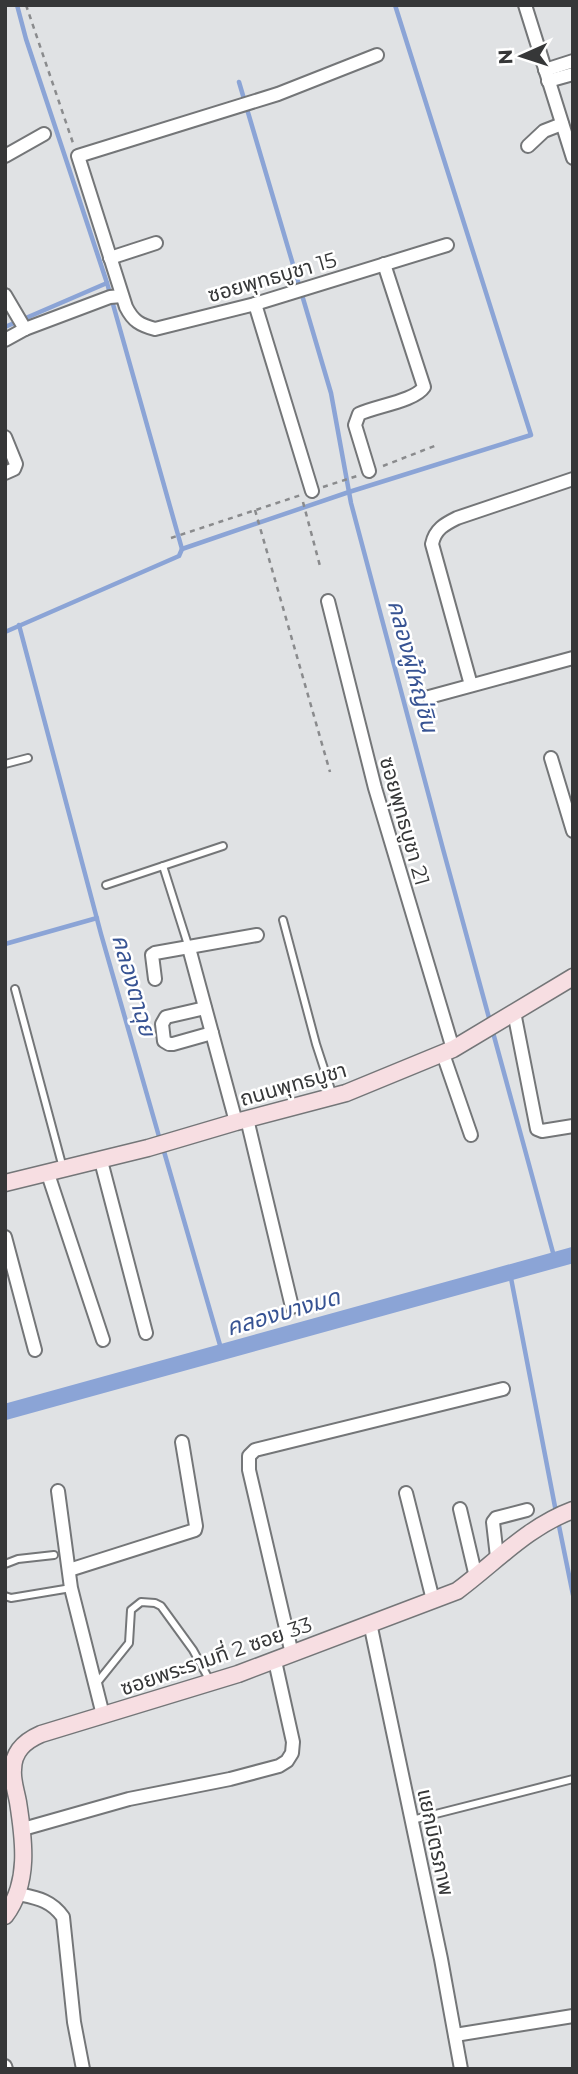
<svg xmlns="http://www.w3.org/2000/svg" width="578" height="2074" viewBox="0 0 578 2074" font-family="Montserrat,'Noto Sans Thai',sans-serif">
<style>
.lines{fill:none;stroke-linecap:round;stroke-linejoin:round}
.stream{stroke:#8ba4d6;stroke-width:4.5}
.canal{stroke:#8ba4d6;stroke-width:16}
.lane-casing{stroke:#747678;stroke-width:10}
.street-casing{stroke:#747678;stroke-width:16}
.secondary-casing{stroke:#747678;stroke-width:19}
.path{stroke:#8a8b8d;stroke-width:2.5;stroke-dasharray:5 5;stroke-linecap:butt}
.lane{stroke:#fff;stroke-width:6}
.street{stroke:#fff;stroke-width:12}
.secondary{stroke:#f7dee2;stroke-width:16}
.labels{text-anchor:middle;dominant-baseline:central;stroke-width:5;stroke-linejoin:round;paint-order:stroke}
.street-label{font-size:21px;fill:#363738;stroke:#fff}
.water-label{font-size:23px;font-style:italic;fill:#375393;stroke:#fff}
</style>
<rect width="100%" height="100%" fill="#e0e2e4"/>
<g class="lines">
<g class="stream">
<path d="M239,82l92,311 20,110 92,346 112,411"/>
<path d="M5,327l102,-44"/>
<path d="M182,549l167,-57 182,-57 -136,-430"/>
<path d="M19,625l82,309 59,206"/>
<path d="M5,632l174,-76 3,-7 -75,-266 -81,-244 -9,-34"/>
<path d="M5,944l92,-26"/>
<path d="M163,1148l59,204"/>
<path d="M510,1273l46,239"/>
<path d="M558,1521l15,74"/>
</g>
<path class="canal" d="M5,1412l568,-157"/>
<defs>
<g id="lane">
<path d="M5,764l23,-6"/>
<path d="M163,866l26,82"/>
<path d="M106,885l117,-39"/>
<path d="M283,920l33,124 17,52"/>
<path d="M15,989l48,179"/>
<path d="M5,1564l13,-5 36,-4"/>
<path d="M5,1596l6,2 60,-10"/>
<path d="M96,1684l33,-41 2,-33 10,-8 14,1 6,3 32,44 17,31"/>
<path d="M412,1820l161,-41"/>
</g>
<g id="street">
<path d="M525,5l48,153"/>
<path d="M377,55l-99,39 -200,62 48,151c7,14 14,18 29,22l100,-25 192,-59"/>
<path d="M545,70l28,-9"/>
<path d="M548,81l25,-7"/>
<path d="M528,146l16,-15 18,-7"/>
<path d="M5,156l39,-22"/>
<path d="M110,258l46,-15"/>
<path d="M5,295l20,34"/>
<path d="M255,304l57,187"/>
<path d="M5,340l20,-11 85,-32 12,-1"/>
<path d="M5,437l11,27 -2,5 -9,4"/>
<path d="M369,471l-14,-46 4,-11c17,-8 56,-13 65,-27l-40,-123"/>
<path d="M328,601l47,187 78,261"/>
<path d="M471,685l-39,-141c3,-15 13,-20 25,-26l116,-39"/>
<path d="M429,697l144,-39"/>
<path d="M551,758l22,73"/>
<path d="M189,948l47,174"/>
<path d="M155,979l-3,-24 3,-2 102,-18"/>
<path d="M205,1008l-39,9 -4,7 2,17 5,3h4l39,-11"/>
<path d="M514,1012l23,117 5,2 31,-5"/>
<path d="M443,1054l28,81"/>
<path d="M247,1119l45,188"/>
<path d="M101,1161l45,172"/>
<path d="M48,1174l55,166"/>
<path d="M5,1237l30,113"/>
<path d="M58,1491l13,97 32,127"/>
<path d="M406,1493l27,107"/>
<path d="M460,1509l16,68"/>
<path d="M497,1557l-4,-35 3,-4 31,-8"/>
<path d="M69,1570l126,-40 1,-4 -14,-84"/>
<path d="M370,1623l71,336 20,110"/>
<path d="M292,1654l-43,-184v-14l6,-6 248,-61"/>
<path d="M23,1829l106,-30 101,-20 49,-13 8,-5 5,-8 1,-11 -18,-81"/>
<path d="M18,1894c19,4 33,6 45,23l11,105 9,47"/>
<path d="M455,2035l118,-19"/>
<path d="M5,2066l1,3"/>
</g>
<g id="secondary">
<path d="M5,1183l143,-35 88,-26 110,-29 107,-44 120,-72"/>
<path d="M5,1916c25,-33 19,-76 13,-114 -2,-11 -6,-22 -5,-32 0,-19 12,-29 28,-36l197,-60 219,-83c38,-28 70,-64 116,-81"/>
</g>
</defs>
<use href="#lane" class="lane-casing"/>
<use href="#street" class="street-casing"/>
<use href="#secondary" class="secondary-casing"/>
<g class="path">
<path d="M26,5l47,138"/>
<path d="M383,466l54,-21"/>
<path d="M323,487l34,-11"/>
<path d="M303,502l17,64"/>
<path d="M255,510l75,262"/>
<path d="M171,538l130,-43"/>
</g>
<use href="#lane" class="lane"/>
<use href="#street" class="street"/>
<use href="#secondary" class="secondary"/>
</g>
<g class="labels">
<g class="street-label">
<text transform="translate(272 277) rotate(-16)">ซอยพุทธบูชา 15</text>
<text transform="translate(405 821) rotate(74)">ซอยพุทธบูชา 21</text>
<text transform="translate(293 1084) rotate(-16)">ถนนพุทธบูชา</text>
<text transform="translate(216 1656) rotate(-19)">ซอยพระรามที่ 2 ซอย 33</text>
<text transform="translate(436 1842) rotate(78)">แยกมิตรภาพ</text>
</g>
<g class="water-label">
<text transform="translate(413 666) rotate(75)">คลองผู้ใหญ่ชิน</text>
<text transform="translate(134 985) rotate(74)">คลองตาฉุย</text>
<text transform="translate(283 1312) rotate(-16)">คลองบางมด</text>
</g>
</g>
<rect width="578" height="2074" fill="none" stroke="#363738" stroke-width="14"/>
<g transform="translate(522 56) rotate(267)" stroke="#ffffff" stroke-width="5" paint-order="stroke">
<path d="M0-5L12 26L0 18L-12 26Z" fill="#363738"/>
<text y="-10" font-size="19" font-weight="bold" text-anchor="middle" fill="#363738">N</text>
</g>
</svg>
